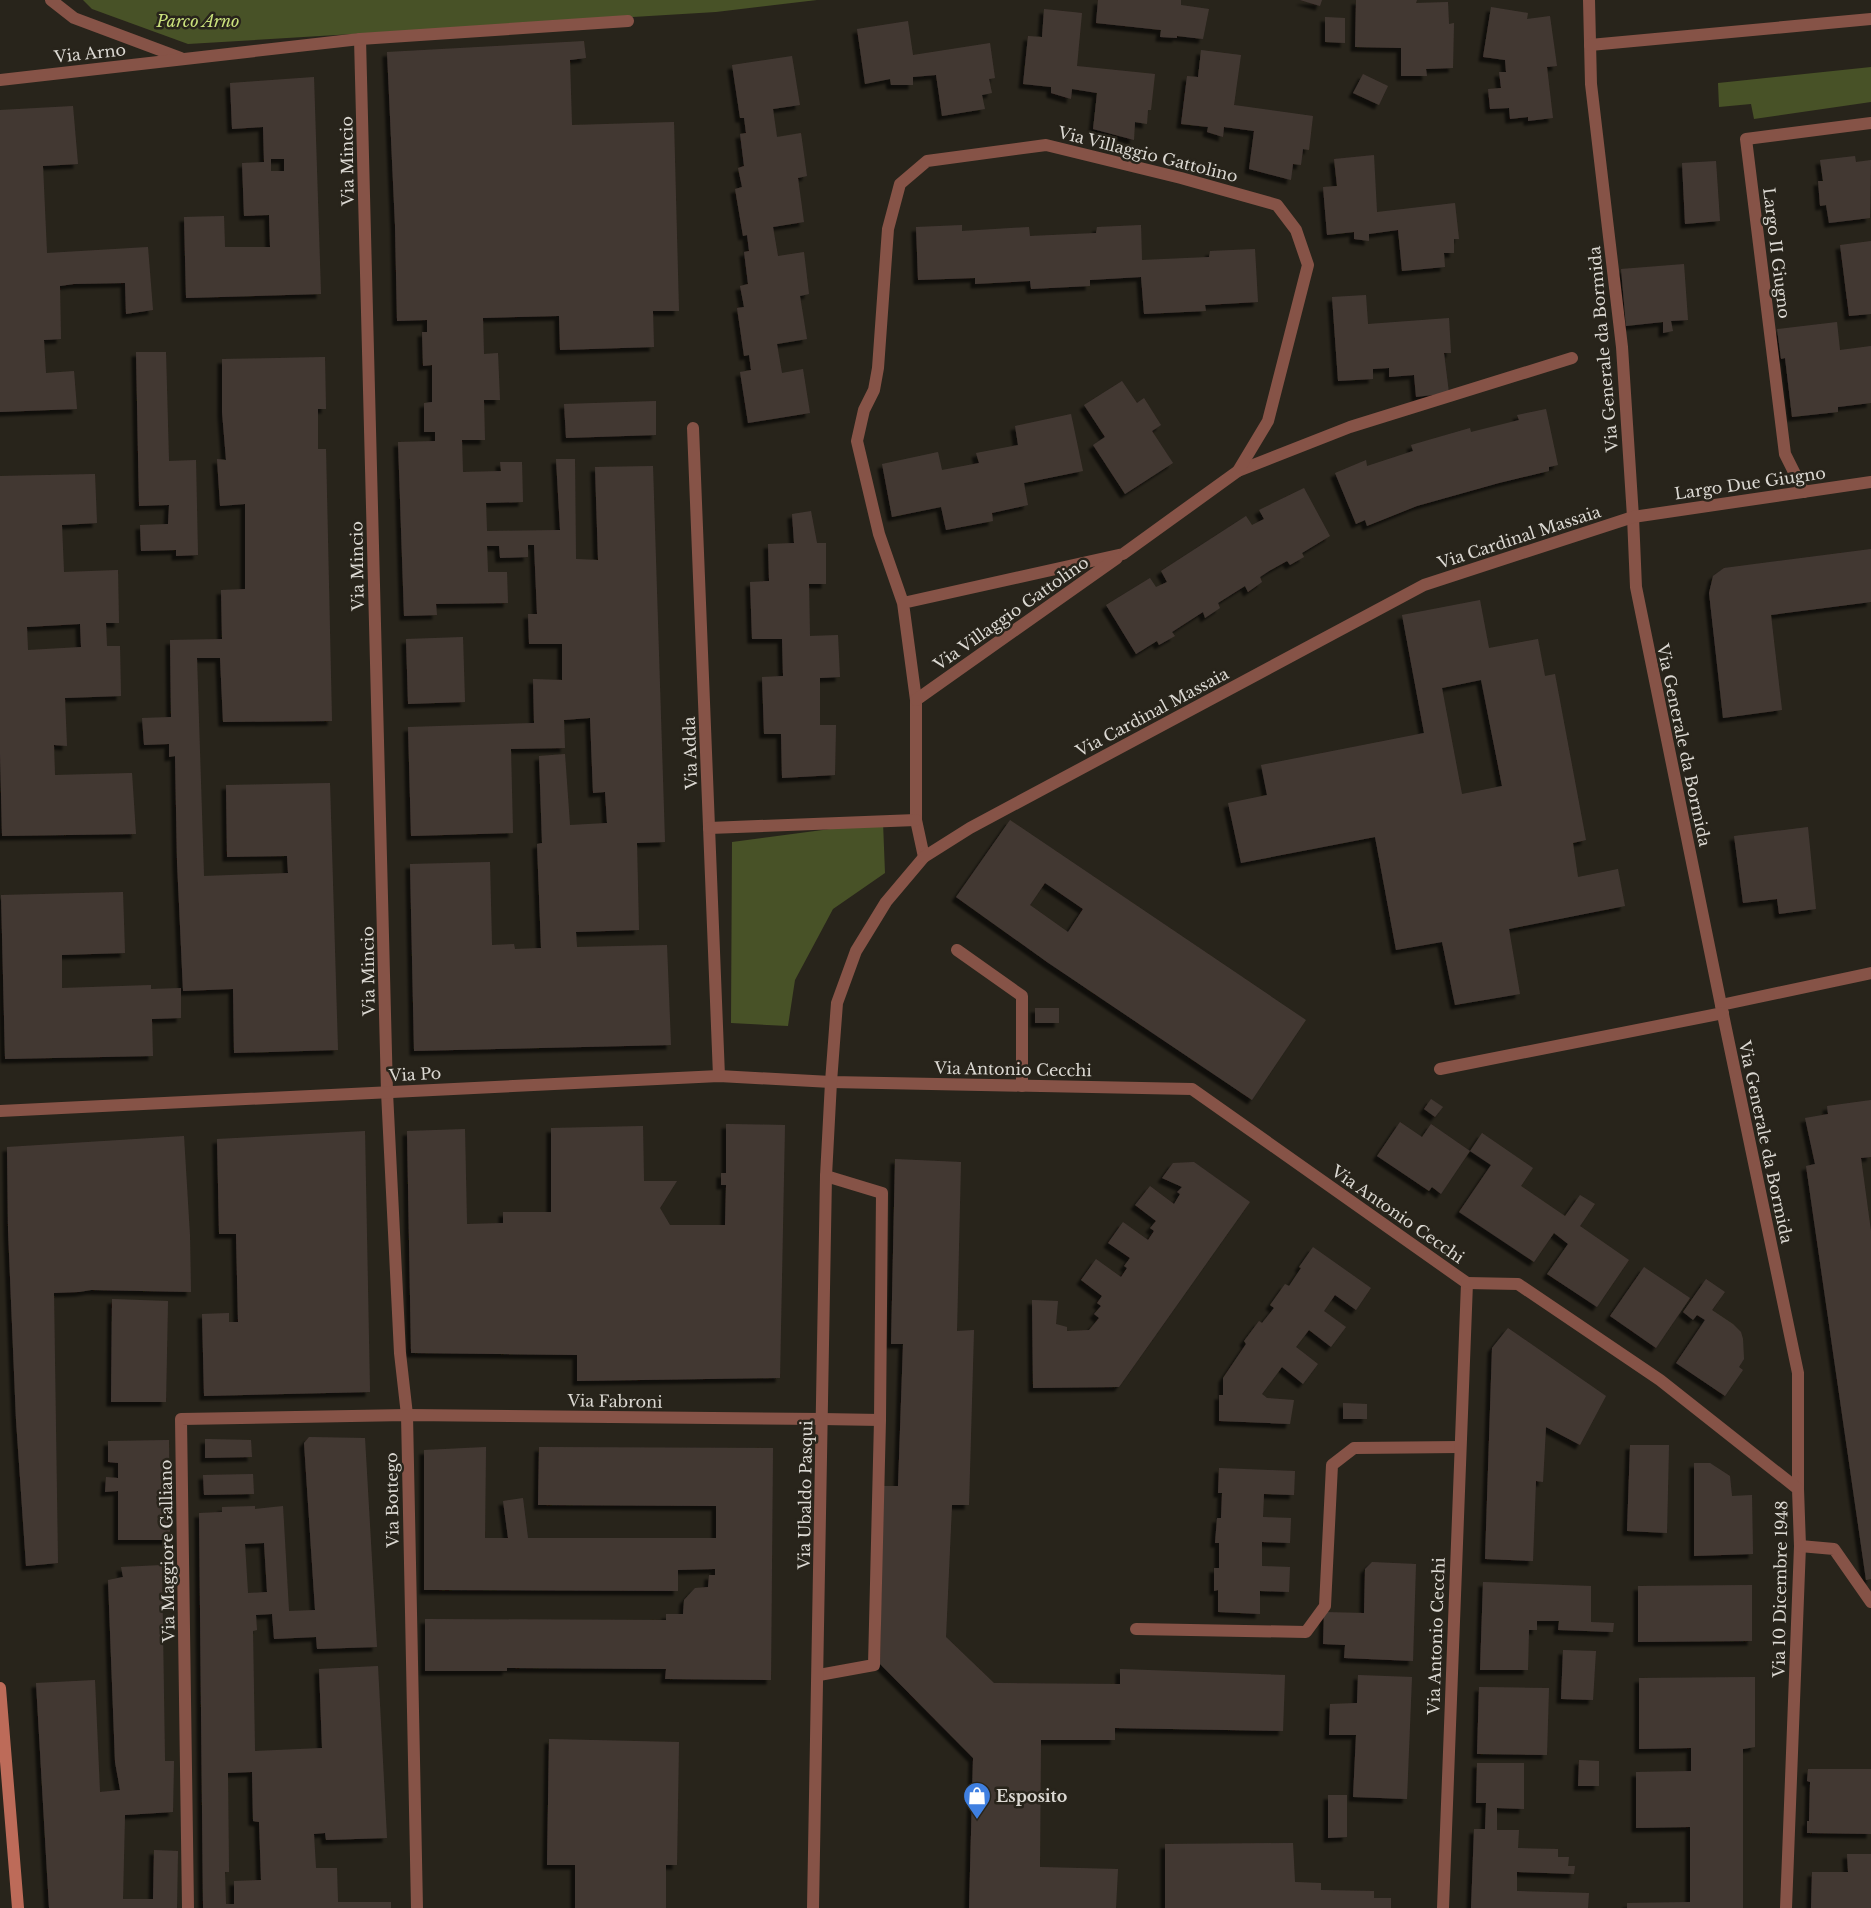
<svg xmlns="http://www.w3.org/2000/svg" width="1871" height="1908" viewBox="0 0 1871 1908" font-family="'Libre Baskerville',serif">
<style>
.green{fill:#485227}
.building{fill:#433833;fill-rule:evenodd;filter:url(#shadow)}
.lines{fill:none;stroke-linecap:round;stroke-linejoin:round}
.lane{stroke:#865347;stroke-width:12}
.street{stroke:#865347;stroke-width:12}
.secondary{stroke:#bd6b59;stroke-width:12}
.labels{text-anchor:middle;dominant-baseline:central;stroke-width:5;stroke-linejoin:round;paint-order:stroke}
.park-label{font-size:16px;font-style:italic;fill:#cae17c;stroke:#28241b}
.street-label{font-size:16px;fill:#dbd8d2;stroke:#28241b}
.poi-label{font-size:16px;font-weight:bold;fill:#dbd8d2;stroke:#28241b;text-anchor:start}
</style>
<defs>
<filter id="shadow"><feDropShadow dx="-4.5" dy="4.5" stdDeviation="1" flood-color="#0009"/></filter>
</defs>
<rect width="100%" height="100%" fill="#28241b"/>
<g class="green">
<path d="M83,0h734l-101,12 -528,32 -96,-35z"/>
<path d="M1871,67v35l-117,17 -3,-15 -32,3 -1,-24z"/>
<path d="M883,822l2,51 -52,36 -38,71 -7,46 -57,-3 1,-181z"/>
</g>
<g class="building">
<path d="M1098,0h83v5l28,4 -6,30 -26,-3v2l-17,-1 1,-7 -65,-7z"/>
<path d="M1300,0h22l-2,6z"/>
<path d="M1356,0h61l-1,3 32,-1 1,22 5,-1 -1,45 -27,1 1,7h-26v-28l-46,-1z"/>
<path d="M1491,7l37,6 -1,6 23,-3 7,50 -10,1 6,51 -25,3v-4l-18,2 -1,-11 -19,1 -2,-20 13,-1 -2,-16h7l-1,-12 -22,-3z"/>
<path d="M1044,9l38,4 -5,53 78,8 -4,36h-3l-1,14 -12,-2 -1,18 -41,-11 4,-36 -25,-4 -1,10 -20,-6v-6l-28,-3 5,-48 14,1z"/>
<path d="M1325,17l20,1v25l-20,-1z"/>
<path d="M908,21l5,34 77,-12 5,35 -6,1 3,14 -10,2 3,14 -43,7 -6,-41 -23,2v8h-22l-1,-6 -25,5 -8,-55z"/>
<path d="M584,41l2,17 -16,2 2,65 102,-3 5,189h-26l1,36 -94,3 -1,-34 -76,2 1,36 14,-1 2,47h-16l1,40h-23l1,32 38,-1 -1,-9h22l1,40 -37,1 1,28 73,-1 -4,-71h19l1,100 22,1 -3,-93 58,-1 12,376 -28,1 2,87 -63,2 1,15 90,-2 4,100 -257,6 -4,-187 80,-2 2,83 22,-1 1,5 26,-1 -4,-104 5,-1 -3,-87 26,-2 5,71 37,-2 -2,-31 -12,1 -3,-75 -26,2 1,28 -54,1 2,84 -102,3 -3,-109 126,-4 -1,-44 29,1v-36h-33l-1,-30h9l-3,-69h-6v12l-28,1 -1,-12h-12l1,26h19l1,31 -72,1 1,11 -33,1 -6,-174 37,-1v-9h-11v-29l8,-1v-37l-9,1 -1,-34h5v-12l-30,1 -2,-95 -8,-174z"/>
<path d="M1201,50l40,5 -7,50 79,11 -4,34 -6,-1 -2,16 -8,-1 -2,16 -42,-11 5,-38 -30,-4 -1,10 -16,-5 1,-5 -27,-3 6,-48 11,1z"/>
<path d="M792,56l8,49 -27,4 4,28 24,-4 6,43 -9,2 6,44 -31,5 5,29 26,-4 5,42 -9,2 7,43 -30,5 5,29 21,-4 7,44 -62,10 -8,-51 11,-2 -2,-15 -5,1 -7,-48 7,-1 -4,-21 8,-2 -4,-32 5,-1 -2,-16 -4,1 -8,-47 7,-2 -4,-19 6,-2 -4,-32 6,-1 -2,-15h-4l-8,-53z"/>
<path d="M1363,74l25,12 -9,19 -26,-12z"/>
<path d="M314,77l7,217 -135,4 -2,-81 40,-1 1,31h45l-1,-32 -25,1 -2,-53 22,-1 -1,-35 -31,2 -2,-46zM271,159h13v12h-13z"/>
<path d="M73,106l5,58 -35,2 4,87 101,-6 5,63 -27,4 -1,-31 -51,1 -14,2 1,53 -17,1 2,33 28,-2 3,38 -77,3v-302z"/>
<path d="M1374,155l3,57 78,-9 4,36h-5v14h-10l1,14 -43,4 -4,-41 -29,4v7l-15,-2v-7l-27,3 -4,-48 14,-1 -3,-27z"/>
<path d="M1855,156l1,6 15,-2 -1,58 -41,5 -3,-18 -6,1 -2,-25h5l-3,-21z"/>
<path d="M1716,161l4,60 -35,3 -3,-61z"/>
<path d="M962,225v6l67,-4 1,9 66,-3 1,-6 44,-2 1,35 67,-3 1,-6 45,-2 3,53 -53,3 1,6 -62,3 -3,-37 -51,3v6l-59,3 -1,-8 -55,3v-6l-57,2 -2,-53z"/>
<path d="M1871,241v73l-22,2 -9,-71z"/>
<path d="M1684,264l4,56 -17,1 2,10 -10,2v-11l-37,4 -5,-57z"/>
<path d="M1366,295l2,29 81,-6 2,35h-7l5,40 -33,4 -2,-22 -25,2v-9l-16,1v10l-35,2 -6,-84z"/>
<path d="M1837,322l3,28 31,-4v57l-33,4v5l-46,5 -7,-59 -4,1 -4,-30z"/>
<path d="M136,352h30l3,109 27,-1 2,95 -22,1v-6l-35,1 -1,-26 28,-1 1,-19 -30,1z"/>
<path d="M325,357l1,52h-8v40h8l6,272 -109,1 -3,-64h-23l7,218 84,-3 -1,-17 -60,1 -1,-72 104,-2 8,267 -104,3 -1,-64 -50,2 -6,-129 -2,-106 -6,1v-13l-25,1 -2,-27 29,-1 -1,-77 52,-1 -1,-49 24,-1v-85l-25,2 -3,-47 9,1 -4,-48v-53z"/>
<path d="M1122,381l15,22 7,-5 17,27 -9,6 21,32 -48,31 -32,-49 12,-8 -21,-32z"/>
<path d="M656,401v34l-90,3 -2,-34z"/>
<path d="M1546,409l12,56 -9,2v4l-50,12 -82,23 -50,20 -2,-6 -9,4 -21,-51 31,-13 1,6 46,-15 -2,-6 59,-17 1,4 48,-12 -2,-5z"/>
<path d="M1071,414l12,57 -59,12 4,22 -36,8 1,8 -47,9 -5,-23 -49,10 -10,-53 56,-12 4,18 37,-7 -3,-10 42,-8 -3,-19z"/>
<path d="M95,474l2,49 -35,2 2,47 54,-2 1,53h-13l1,23h13l1,50 -56,2 2,48 -13,-1 1,30 77,-2 4,61 -134,2 -2,-83v-277zM80,624l1,23 -53,3 -1,-23z"/>
<path d="M1304,488l26,48 -28,17 2,4 -14,8 -3,-4 -18,10 -9,6 2,5 -14,10 -3,-6 -27,17 2,5 -15,10 -2,-6 -31,20 3,4 -16,9 -2,-4 -21,13 -30,-49 44,-27 6,9 11,-5 -6,-11 85,-55 6,9 12,-6 -5,-9z"/>
<path d="M811,511l6,32h9v41h-17l1,52 28,-1 2,42 -20,1v47h16l-1,50 -53,3 -1,-44h-17l-2,-57 21,-1 -1,-37h-30l-2,-57 19,-1 -1,-37 26,-1 -2,-29z"/>
<path d="M1871,549v53l-100,13 11,95 -59,8 -14,-125 4,-17 11,-8z"/>
<path d="M1480,600l9,48 49,-9 7,37 10,-2 31,166 -13,3 5,34 40,-8 7,37 -116,23 11,65 -65,11 -13,-63 -46,8 -21,-113 -134,26 -13,-60 39,-8 -6,-30 163,-32 -22,-118zM1481,680l21,106 -40,8 -20,-106z"/>
<path d="M463,637l2,65 -57,2 -2,-65z"/>
<path d="M1010,820l296,200 -54,80 -205,-138 -91,-65zM1045,883l38,26 -15,23 -38,-27z"/>
<path d="M1808,827l8,82 -37,5 -2,-15 -34,4 -9,-67z"/>
<path d="M123,892l2,61 -63,2v33l89,-3v4l30,-1v30l-29,1 1,37 -148,3 -4,-164z"/>
<rect x="1035" y="1008" width="24" height="15"/>
<path d="M1431,1099l12,8 -8,10 -11,-8z"/>
<path d="M1871,1100v57l-10,1 10,73v348l-5,1 -60,-414 9,-2 -10,-46 23,-4 -1,-8z"/>
<path d="M1400,1122l22,15 9,-13 39,27 12,-18 51,35 -12,18 44,30 15,-21 15,9 -15,22 49,34 -32,47 -50,-33 21,-30 -14,-11 -20,29 -75,-50 32,-47 -21,-14 -29,43 -9,-7 -3,4 -52,-35z"/>
<path d="M726,1124l59,1 -5,253 -203,3v-26l-166,-2 -4,-222 58,-2 2,95 36,-1v-11h48v-84l92,-2 1,55h33l-17,27 10,17h55l1,-40h-5v-12h5z"/>
<path d="M365,1131l5,261 -166,4 -2,-82 27,-1v9h9l-2,-88h-17l-2,-95z"/>
<path d="M184,1136l6,100 1,56 -100,-2 -12,2 -25,1 4,270 -32,3 -10,-146 -8,-190 -1,-83z"/>
<path d="M895,1159l66,3 -4,169 17,-1 -5,175h-17l-6,132 48,46 126,1v-15l165,6 -2,56 -168,-3v12h-74l-1,127 78,2 -2,39h-147l4,-150 -93,-94 3,-178h15l5,-142h-12z"/>
<path d="M1194,1162l56,40 -131,185 -86,1 -1,-88 26,1 -2,23 11,3v4l22,-1 10,-12 -5,-4 7,-8 -4,-3 5,-7 -21,-16 15,-21 25,18 6,-9 -3,-2 6,-8 -22,-15 15,-21 25,18 6,-9 -4,-3 6,-7 -21,-16 15,-19 24,18 6,-10 -3,-2 5,-5 -20,-9 11,-15z"/>
<path d="M1313,1247l58,41 -15,22 -21,-15 -11,16 22,16 -15,20 -22,-17 -13,17 22,17 -15,20 -21,-17 -20,27 5,4 27,2 -4,24 -71,-3v-26h4v-17l23,-34 -2,-3 15,-20 3,2 12,-15 -4,-3 15,-21 4,2 12,-18 -2,-1z"/>
<path d="M1644,1267l46,31 -34,50 -46,-32z"/>
<path d="M1706,1279l19,13 -13,18 21,14 8,8 2,7 1,20 -5,8 4,3 -18,26 -49,-33 29,-43 -8,-5 -4,5 -10,-8z"/>
<path d="M112,1299l56,2 -2,101h-55z"/>
<path d="M1508,1328l98,68 -26,49 -34,-18 -3,55 -7,-1 -3,80 -48,-2 7,-211z"/>
<path d="M1343,1403l24,1v15h-24z"/>
<path d="M309,1437l56,1 12,209 -60,2 -1,-12 -42,2 -2,-25 -16,1 1,15 -4,1 2,120 67,-3 -3,-79 59,-3 9,172 -61,2 -1,-7 -11,1 2,34h21l1,34h53v6h-188l-4,-395 23,-1v-5l33,-1v3l28,-3 6,105 26,-1 -11,-167zM264,1543l3,49 -19,1 -3,-49zM252,1772l1,49 6,1 2,58 -27,1v23h-8l-1,-32h4l-1,-99z"/>
<path d="M205,1439l46,1 1,17 -47,1z"/>
<path d="M169,1440l1,100h-52v-49l-13,1 1,-15 12,1v-15l-10,-1v-21z"/>
<path d="M1630,1445h39l-2,88 -40,-2z"/>
<path d="M486,1447l-1,91h23l-5,-37 20,-3 5,40h188v-32l-178,-1 1,-58 234,1 -2,232 -106,-1 1,-10 -159,-1v3h-82v-52l241,1v-6h17l1,-14 11,-12 13,-1 1,-12h6v-6l-37,1v21l-254,-1v-140z"/>
<path d="M1694,1463h16l20,13 2,20 20,-1 1,59 -59,2z"/>
<path d="M1219,1468l76,3 -1,24 -30,-1 -1,23 28,1 -1,25 -28,-1v24l28,1 -1,25 -29,-1v23l-42,-2v-22l-4,1v-23h5v-25h-4l2,-25h4l1,-25h-4z"/>
<path d="M253,1474l1,20 -50,1 -1,-20z"/>
<path d="M1372,1562l44,2 -3,97 -69,-3 1,-13 -22,-1 1,-32 40,1 1,-44z"/>
<path d="M162,1565l3,196h9l-1,51 -48,3 -2,84h30l1,-49 24,1 -1,57h-128l-13,-225 59,-3 5,112 20,-2 -5,-28 -7,-182 15,-3 -2,-10z"/>
<path d="M1483,1582l108,4v36l23,1 -1,9 -55,-2 1,-9h-22v9h-8l-1,40h-48z"/>
<path d="M1752,1585v56l-114,1v-56z"/>
<path d="M1563,1650l33,1 -3,49 -32,-1z"/>
<path d="M1358,1675l54,2 -5,122 -54,-2 3,-62h-27l1,-31 27,-1z"/>
<path d="M1755,1677v70l-12,2v159h-116v-5l63,-1v-75l-54,1v-56l55,-1v-23l-52,1v-71z"/>
<path d="M1479,1687l70,1 -2,67 -70,-1z"/>
<path d="M549,1739l130,3 -2,123h-11v43h-91v-43h-28z"/>
<path d="M1579,1760l20,1v25h-21z"/>
<path d="M1477,1763h47v46l-27,-1v22h22l-1,18 40,1v8h11l-1,9h7l-1,8 -57,-2v19l72,2 -1,15h-117l3,-79h11l1,-26h-10z"/>
<path d="M1808,1769h63v65l-64,-1v-12h2l1,-39 -3,-1z"/>
<path d="M1328,1795h19v42l-19,1z"/>
<path d="M1293,1843l2,39 26,1v7l53,1v7h17v10h-226v-64z"/>
<path d="M1847,1854h24v54h-60l1,-36h36z"/>
</g>
<g class="lines">
<g class="lane">
<path d="M957,950l65,46v90"/>
<path d="M822,1419l58,1"/>
<path d="M1136,1629l170,3 19,-26 7,-141 22,-17 105,-1"/>
<path d="M819,1675l55,-10 6,-245 2,-227 -56,-17"/>
</g>
<g class="street">
<path d="M51,0l23,18 107,40"/>
<path d="M1589,0l2,84 31,263 11,170 3,70 85,418 77,368v116"/>
<path d="M360,39l27,1053 13,261 7,62 10,493"/>
<path d="M1590,45l281,-26"/>
<path d="M0,80l360,-41 268,-18"/>
<path d="M693,428l26,648"/>
<path d="M1238,471l112,-44 222,-69"/>
<path d="M1804,492l-19,-38 -39,-315 125,-16"/>
<path d="M903,603l220,-49 115,-83 30,-50 40,-156 -12,-35 -19,-25 -96,-27 -135,-33 -119,16 -27,23 -12,45 -10,139 -4,22 -10,20 -7,31 22,93 24,69 13,97v120l8,37"/>
<path d="M916,700l201,-142"/>
<path d="M709,828l207,-8"/>
<path d="M1721,1005l150,-32"/>
<path d="M1440,1069l283,-56"/>
<path d="M0,1111l719,-35 112,6 361,7 275,194 -24,625"/>
<path d="M1467,1283l51,1 142,96 138,109 2,57 -14,362"/>
<path d="M1800,1546l34,3 37,53"/>
<path d="M188,1908l-7,-489 226,-4 415,4"/>
<path d="M813,1908l13,-732 5,-94 6,-79 19,-52 30,-49 38,-45 46,-29 454,-243 209,-68 238,-35"/>
</g>
<path class="secondary" d="M0,1688l18,220"/>
</g>
<defs>
<symbol id="shop-pin" viewBox="-11 -11 22 30"><path d="M0 17L-7.5 6A9.5 9.5 0 1 1 7.5 6Z" fill="#3f7fe0" stroke="#28241b"/><path d="M-5-2.5h2.3a2.7 3.5 0 0 1 5.4 0H5L5.5 6h-11ZM-1.5-2.5h3a1.5 2.3 0 0 0-3 0Z" fill="#fff"/></symbol>
</defs>
<g fill-rule="evenodd">
<use href="#shop-pin" x="961" y="1780" width="32" height="43"/>
</g>
<g class="labels">
<g class="park-label">
<text x="198" y="21">Parco Arno</text>
</g>
<g class="street-label">
<text transform="translate(90 53) rotate(-6)">Via Arno</text>
<text transform="translate(1148 154) rotate(14)">Via Villaggio Gattolino</text>
<text transform="translate(347 161) rotate(-91)">Via Mincio</text>
<text transform="translate(1777 253) rotate(83)">Largo II Giugno</text>
<text transform="translate(1603 349) rotate(-95)">Via Generale da Bormida</text>
<text transform="translate(1750 483) rotate(-8)">Largo Due Giugno</text>
<text transform="translate(1519 537) rotate(-18)">Via Cardinal Massaia</text>
<text transform="translate(357 566) rotate(-91)">Via Mincio</text>
<text transform="translate(1011 613) rotate(-35)">Via Villaggio Gattolino</text>
<text transform="translate(1152 712) rotate(-28)">Via Cardinal Massaia</text>
<text transform="translate(1684 745) rotate(78)">Via Generale da Bormida</text>
<text transform="translate(690 753) rotate(-92)">Via Adda</text>
<text transform="translate(368 971) rotate(-91)">Via Mincio</text>
<text transform="translate(1013 1069) rotate(1)">Via Antonio Cecchi</text>
<text transform="translate(415 1074) rotate(-3)">Via Po</text>
<text transform="translate(1766 1142) rotate(78)">Via Generale da Bormida</text>
<text transform="translate(1398 1214) rotate(35)">Via Antonio Cecchi</text>
<text transform="translate(615 1401) rotate(1)">Via Fabroni</text>
<text transform="translate(805 1495) rotate(-89)">Via Ubaldo Pasqui</text>
<text transform="translate(392 1500) rotate(-91)">Via Bottego</text>
<text transform="translate(167 1551) rotate(-91)">Via Maggiore Galliano</text>
<text transform="translate(1780 1589) rotate(-89)">Via 10 Dicembre 1948</text>
<text transform="translate(1436 1636) rotate(-88)">Via Antonio Cecchi</text>
</g>
<g class="poi-label">
<text x="996" y="1796">Esposito</text>
</g>
</g>
</svg>
